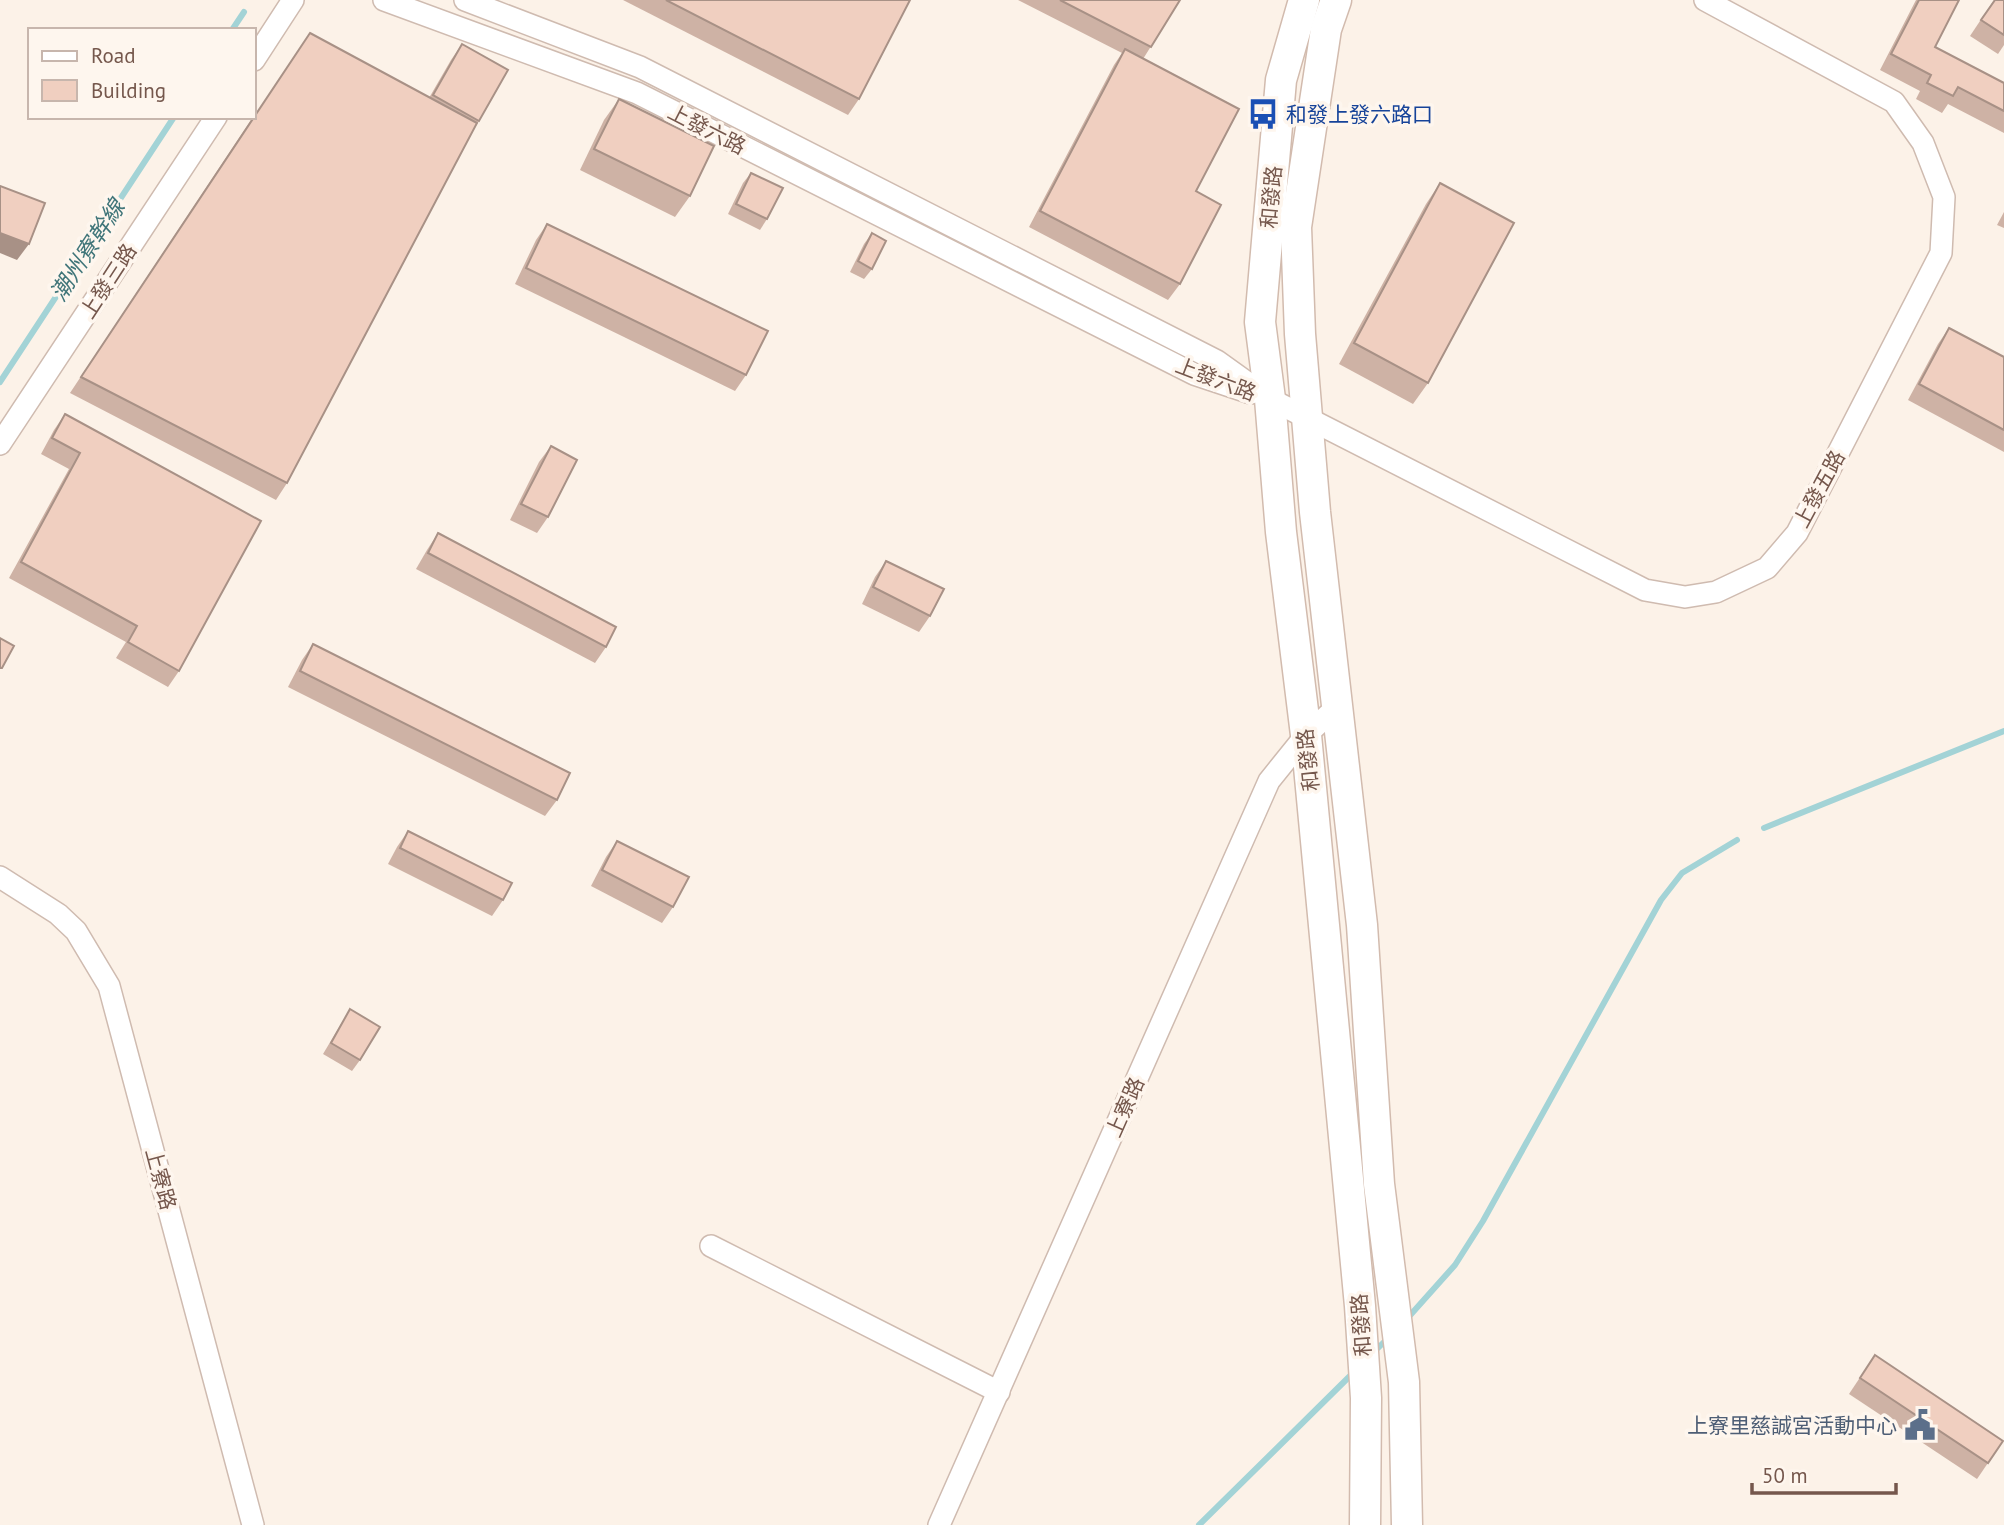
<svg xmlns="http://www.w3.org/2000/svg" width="2004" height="1525" viewBox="0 0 2004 1525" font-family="'PT Sans','Noto Sans TC',sans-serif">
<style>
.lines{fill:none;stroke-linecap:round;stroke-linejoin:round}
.stream{stroke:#a3d3d6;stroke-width:6}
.street-casing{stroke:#cfbbb0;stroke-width:24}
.secondary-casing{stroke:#d2bbae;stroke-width:33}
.street{stroke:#fff;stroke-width:21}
.secondary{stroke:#fff;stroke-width:30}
.wall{fill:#ceb2a5}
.shaded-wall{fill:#a89186}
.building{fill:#f0cfc0;stroke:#a89186;stroke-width:2}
.labels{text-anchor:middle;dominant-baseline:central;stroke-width:7;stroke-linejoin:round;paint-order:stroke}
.transit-label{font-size:21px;fill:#164399;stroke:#fef6ee;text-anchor:start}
.street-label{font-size:21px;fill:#75574c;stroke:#fef6ee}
.service-label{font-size:21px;fill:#4e5e75;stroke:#fef6ee;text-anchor:end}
.water-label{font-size:23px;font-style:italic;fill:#407579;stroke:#fef6ee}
</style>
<rect width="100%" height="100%" fill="#fcf2e8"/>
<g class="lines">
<g class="stream">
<path d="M232,30l12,-18"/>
<path d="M0,382l174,-265"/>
<path d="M1764,828l240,-97"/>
<path d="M1405,1321l50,-56 28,-44 178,-321 21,-27 55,-33"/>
<path d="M1372,1354l17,-17"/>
<path d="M1199,1525l156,-154"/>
</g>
<defs>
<g id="street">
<path d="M384,0l253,93 557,281 57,19"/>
<path d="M465,0l175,67 577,294 53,38 375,191 40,7 31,-5 51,-24 30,-35 144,-280 3,-56 -21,-54 -29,-41 -189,-102"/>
<path d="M254,60l39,-60"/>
<path d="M0,444l216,-327"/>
<path d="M0,877l58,37 18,17 33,55 144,539"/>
<path d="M711,1246l288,146"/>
<path d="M939,1525l330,-744 37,-46 31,-28"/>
</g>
<g id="secondary">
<path d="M1304,0l-23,80 -21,242 10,77 11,133 25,203 54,571 6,92 -1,127"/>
<path d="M1336,0l-10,29 -30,198 4,107 15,178 47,413 17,259 25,198 3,143"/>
</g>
</defs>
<use href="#street" class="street-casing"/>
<use href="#secondary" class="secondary-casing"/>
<use href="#street" class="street"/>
<use href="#secondary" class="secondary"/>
</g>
<g class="wall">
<path d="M623,0h287l-51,99 -11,16z"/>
<path d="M1018,0h162l-37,59 53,132 -16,93 -12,16 -139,-73 85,-162 8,-12z"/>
<path d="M1916,0h43l-24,47 69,36v50l-56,-29 -6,9 -26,-14 4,-8 -40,-21z"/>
<path d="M1994,0h10v45l-6,9 -28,-18z"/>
<path d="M462,44l17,77 -5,8 -187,354 -11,17 -206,-107 183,-276 176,-19 22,-38z"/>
<path d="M619,99l71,97 -15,21 -95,-47 24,-50z"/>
<path d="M751,173l16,46 -7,11 -32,-16 15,-31z"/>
<path d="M1440,183l-12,200 -15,21 -74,-40 87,-160z"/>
<path d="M2004,212v16l-7,-3z"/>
<path d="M547,224l199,151 -11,16 -220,-107 21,-44z"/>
<path d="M872,233v36l-8,10 -14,-7 14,-28z"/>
<path d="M1949,328l55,29v95l-96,-52 30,-56z"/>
<path d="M65,414l114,257 -11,16 -52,-29 10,-16 -117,-64 60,-109 -28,-15 13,-24z"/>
<path d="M551,446l-3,71 -11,16 -27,-13 29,-58z"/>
<path d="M438,533l168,114 -11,16 -179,-94 11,-19z"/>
<path d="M886,561l44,55 -11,16 -57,-28 13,-27z"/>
<path d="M313,644l244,156 -12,16 -257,-129 14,-27z"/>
<path d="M408,831l95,69 -11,16 -104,-52 9,-17z"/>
<path d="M617,841l56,66 -11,16 -71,-37 15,-29z"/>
<path d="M350,1009l10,51 -8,11 -29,-17z"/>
<path d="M1875,1355l128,86 -26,38 -128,-85z"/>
</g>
<path class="shaded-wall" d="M0,233l29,11 -12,16 -17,-7z"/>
<g class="building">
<path d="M666,0h244l-51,99z"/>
<path d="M1060,0h120l-29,47z"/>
<path d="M1919,0h40l-24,47 69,36v28l-46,-24 -5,9 -26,-13 4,-8 -40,-21z"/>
<path d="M1995,0h9v35l-23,-15z"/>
<path d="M310,33l167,90 -190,360 -206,-106z"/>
<path d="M462,44l46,26 -29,51 -46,-26z"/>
<path d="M1125,49l114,60 -43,82 25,14 -41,79 -140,-73z"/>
<path d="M619,99l95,47 -24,50 -96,-47z"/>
<path d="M751,173l32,15 -16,31 -31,-15z"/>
<path d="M1440,183l74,40 -86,160 -74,-40z"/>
<path d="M0,186l45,17 -16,41 -29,-11z"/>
<path d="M547,224l221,107 -22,44 -220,-107z"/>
<path d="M872,233l14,8 -14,28 -14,-8z"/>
<path d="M1949,328l55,29v73l-85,-46z"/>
<path d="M65,414l196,107 -82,150 -51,-29 9,-16 -116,-64 59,-109 -28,-15z"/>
<path d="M551,446l26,14 -29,57 -27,-13z"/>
<path d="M438,533l178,94 -10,20 -178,-94z"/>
<path d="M886,561l58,28 -14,27 -57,-29z"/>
<path d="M0,638l14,8 -12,22h-2z"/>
<path d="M313,644l257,129 -13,27 -257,-129z"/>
<path d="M408,831l104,52 -9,17 -103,-52z"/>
<path d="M617,841l72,36 -16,30 -71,-37z"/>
<path d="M350,1009l30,18 -20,33 -29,-17z"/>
<path d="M1875,1355l128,86 -15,22 -128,-85z"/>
</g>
<defs>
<symbol id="bus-bare" viewBox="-9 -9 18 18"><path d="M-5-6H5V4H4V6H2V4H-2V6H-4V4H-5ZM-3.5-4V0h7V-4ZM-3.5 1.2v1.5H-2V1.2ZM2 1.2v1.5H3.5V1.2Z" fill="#1a4fb4" stroke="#fef6ee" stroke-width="2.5" paint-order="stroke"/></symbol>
<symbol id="civic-bare" viewBox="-9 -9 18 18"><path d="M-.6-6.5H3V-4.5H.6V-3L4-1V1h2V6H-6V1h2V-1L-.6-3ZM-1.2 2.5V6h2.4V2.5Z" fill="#5c6f8a" stroke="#fef6ee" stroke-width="2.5" paint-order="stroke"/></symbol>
</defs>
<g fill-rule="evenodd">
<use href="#bus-bare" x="1241" y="92" width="44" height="44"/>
<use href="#civic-bare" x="1898" y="1403" width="44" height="44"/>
</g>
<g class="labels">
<g class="transit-label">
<text x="1286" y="114">和發上發六路口</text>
</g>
<g class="street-label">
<text transform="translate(707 129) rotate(27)">上發六路</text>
<text transform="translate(1271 197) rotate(-85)">和發路</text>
<text transform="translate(108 281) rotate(-57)">上發三路</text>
<text transform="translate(1216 379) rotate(21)">上發六路</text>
<text transform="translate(1819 489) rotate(-62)">上發五路</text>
<text transform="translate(1308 760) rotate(-96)">和發路</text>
<text transform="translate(1125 1107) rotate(-66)">上寮路</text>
<text transform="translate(161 1179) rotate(75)">上寮路</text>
<text transform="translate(1361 1325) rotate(-94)">和發路</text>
</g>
<g class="service-label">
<text x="1897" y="1425">上寮里慈誠宮活動中心</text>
</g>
<g class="water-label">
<text transform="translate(87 250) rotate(-57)">潮州寮幹線</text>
</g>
</g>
<rect x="28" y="28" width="228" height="91" fill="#fef6ee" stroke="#c7b6ad" stroke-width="2"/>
<rect x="42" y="51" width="35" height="10" fill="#ffffff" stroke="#c7b6ad" stroke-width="2"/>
<text x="91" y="63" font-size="21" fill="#75574c">Road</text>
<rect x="42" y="80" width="35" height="21" fill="#f0cfc0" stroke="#c7b6ad" stroke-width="2"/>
<text x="91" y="98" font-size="21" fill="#75574c">Building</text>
<path d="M1752 1483v10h144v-10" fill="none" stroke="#75574c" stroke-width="3.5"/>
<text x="1762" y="1483" font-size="21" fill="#75574c" stroke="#fef6ee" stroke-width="5" paint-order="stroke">50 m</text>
</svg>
